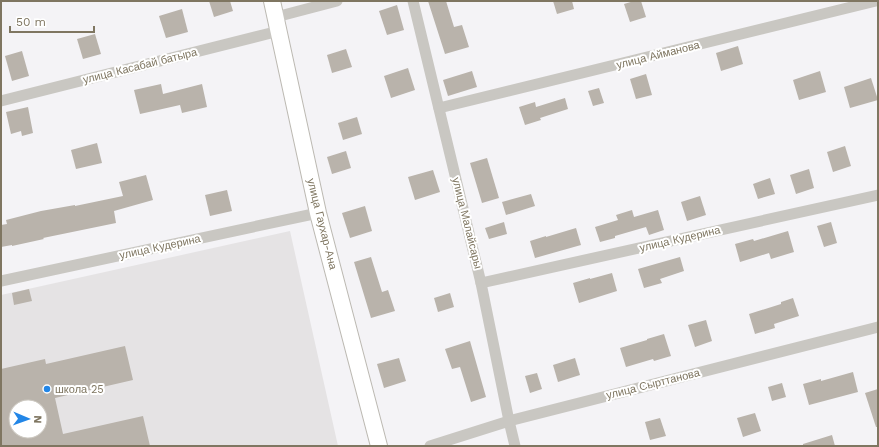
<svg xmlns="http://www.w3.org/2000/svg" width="879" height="447" viewBox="0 0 879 447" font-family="'Work Sans',sans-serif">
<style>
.built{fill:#e5e3e4;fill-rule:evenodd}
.building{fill:#b9b3ab;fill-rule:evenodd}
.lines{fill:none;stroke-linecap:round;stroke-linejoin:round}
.secondary-casing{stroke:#bcb9b2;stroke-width:18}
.street{stroke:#c9c7c2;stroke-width:11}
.secondary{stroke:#fff;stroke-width:16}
.poi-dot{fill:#2286e7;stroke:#fff;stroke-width:1.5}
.labels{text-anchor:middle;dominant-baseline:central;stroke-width:4;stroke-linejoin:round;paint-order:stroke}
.street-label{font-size:11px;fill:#7f7661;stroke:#fff}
.poi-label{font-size:11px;fill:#7f7661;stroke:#fff;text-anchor:start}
</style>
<rect width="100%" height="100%" fill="#f4f3f6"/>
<path class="built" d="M290,231l48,215h-337v-151zM16,407h24v24h-24z"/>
<g class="building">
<path d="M209,1h21l3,10 -19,6z"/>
<path d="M428,1h18l8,26 8,-2 7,22 -24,7z"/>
<path d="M553,1h19l2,8 -17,5z"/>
<path d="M634,1h7l5,16 -16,5 -6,-18z"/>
<path d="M397,5l7,25 -17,5 -8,-24z"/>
<path d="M182,9l6,23 -22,6 -7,-22z"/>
<path d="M95,34l6,20 -18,5 -6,-20z"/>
<path d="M738,46l5,18 -22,7 -5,-18z"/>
<path d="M346,49l6,18 -20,6 -5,-18z"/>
<path d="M22,51l7,25 -17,5 -7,-25z"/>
<path d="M408,68l7,22 -24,8 -7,-22z"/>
<path d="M472,71l5,16 -29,9 -5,-16z"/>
<path d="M820,71l6,21 -27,8 -6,-20z"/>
<path d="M646,74l6,21 -16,4 -6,-20z"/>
<path d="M871,78l7,22 -28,8 -6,-21z"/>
<path d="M161,84l2,10 39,-10 5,23 -25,6 -2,-8 -40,9 -6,-24z"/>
<path d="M599,88l5,15 -11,3 -5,-15z"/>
<path d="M565,98l3,11 -28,9 1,2 -16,5 -6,-18 16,-5 1,5z"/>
<path d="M28,107l5,26 -11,3 -1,-5 -10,3 -5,-22z"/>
<path d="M357,117l5,17 -19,6 -5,-17z"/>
<path d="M97,143l5,20 -26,6 -5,-19z"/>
<path d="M845,146l6,20 -18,6 -6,-20z"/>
<path d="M346,151l5,17 -19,6 -5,-17z"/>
<path d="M487,158l12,40 -17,5 -12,-40z"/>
<path d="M809,169l5,19 -18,6 -6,-19z"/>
<path d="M433,170l7,22 -25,8 -7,-23z"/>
<path d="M146,175l7,25 -39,11 2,12 -73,15 1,1 -32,7v-1l-11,2v-22l6,-1 -1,-4 35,-9 34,-6v1l48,-10 -4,-14z"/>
<path d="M770,178l5,16 -17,5 -5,-15z"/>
<path d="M227,190l5,21 -22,5 -5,-21z"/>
<path d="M531,194l4,12 -29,9 -4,-13z"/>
<path d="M700,196l6,19 -19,6 -6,-19z"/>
<path d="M365,206l7,25 -22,7 -8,-25z"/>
<path d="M632,210l2,7 24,-7 6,20 -15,5 -3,-8 -31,9v2l-15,4 -5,-15 23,-7 -2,-5z"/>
<path d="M504,222l3,12 -18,5 -4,-11z"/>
<path d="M831,222l6,21 -13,4 -7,-21z"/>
<path d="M576,228l5,17 -46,13 -5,-17 16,-5v1z"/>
<path d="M788,231l6,21 -23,7 -2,-6 -29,9 -5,-18 18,-5 1,2z"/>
<path d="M371,257l11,35 6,-2 7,21 -24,7 -17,-56z"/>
<path d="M680,257l4,14 -24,8 2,4 -18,5 -6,-19z"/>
<path d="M612,273l5,18 -38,12 -6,-20 17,-5v1z"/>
<path d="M29,289l3,12 -18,4 -2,-12z"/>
<path d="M450,293l4,14 -16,5 -4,-14z"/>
<path d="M793,298l6,18 -25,8 1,4 -20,6 -6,-20 32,-10v-2z"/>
<path d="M706,320l6,21 -17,6 -7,-22z"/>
<path d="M664,334l7,22 -17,5 -1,-2 -27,8 -6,-19 27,-8v-1z"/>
<path d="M470,341l16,56 -15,5 -11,-35 -8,2 -7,-20z"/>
<path d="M125,346l8,34 -78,18 8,36 80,-18 7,30h-148l-1,-4v-73l44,-10 1,5zM16,407h24v24h-24z"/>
<path d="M399,358l7,23 -22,7 -7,-24z"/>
<path d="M575,358l5,17 -22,7 -5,-17z"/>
<path d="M853,372l5,20 -49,13 -6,-21 18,-5v2z"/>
<path d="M537,373l5,16 -12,4 -5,-17z"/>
<path d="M782,383l4,14 -14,4 -4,-14z"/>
<path d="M878,389v38h-2l-11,-34z"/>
<path d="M755,413l6,18 -18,6 -6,-19z"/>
<path d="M660,418l6,18 -16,4 -5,-18z"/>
<path d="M832,435l3,11h-32v-2z"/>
</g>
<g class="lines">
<defs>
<path id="secondary" d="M272,1l46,212 61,233"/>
</defs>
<use href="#secondary" class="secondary-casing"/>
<g class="street">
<path d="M413,1l68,282 28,138 6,25"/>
<path d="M276,17l61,-16"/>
<path d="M1,101l278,-70"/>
<path d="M439,108l437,-107"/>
<path d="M1,281l317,-68"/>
<path d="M481,283l397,-88"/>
<path d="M430,446l79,-25 369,-94"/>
</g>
<use href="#secondary" class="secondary"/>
</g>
<circle class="poi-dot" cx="47" cy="389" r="4"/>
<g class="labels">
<g class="street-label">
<text transform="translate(658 55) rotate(-14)">улица Айманова</text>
<text transform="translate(140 66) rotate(-14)">улица Касабай батыра</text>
<text transform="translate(467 223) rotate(76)">улица Малайсары</text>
<text transform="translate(322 224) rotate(76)">улица Гаухар-Ана</text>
<text transform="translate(680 239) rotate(-13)">улица Кудерина</text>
<text transform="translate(160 247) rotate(-12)">улица Кудерина</text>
<text transform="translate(653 384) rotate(-14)">улица Сырттанова</text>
</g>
<g class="poi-label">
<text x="55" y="389">школа 25</text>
</g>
</g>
<rect width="879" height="447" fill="none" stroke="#7f7661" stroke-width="4"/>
<g transform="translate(28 419) rotate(92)"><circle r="19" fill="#ffffff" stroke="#ccc8c0"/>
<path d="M0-3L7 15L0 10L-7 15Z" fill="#2286e7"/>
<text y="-6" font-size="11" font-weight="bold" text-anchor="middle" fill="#7f7661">N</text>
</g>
<path d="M10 26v6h84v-6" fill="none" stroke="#7f7661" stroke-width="2"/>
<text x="16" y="26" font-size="12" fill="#7f7661" stroke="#ffffff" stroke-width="3" paint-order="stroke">50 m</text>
</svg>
